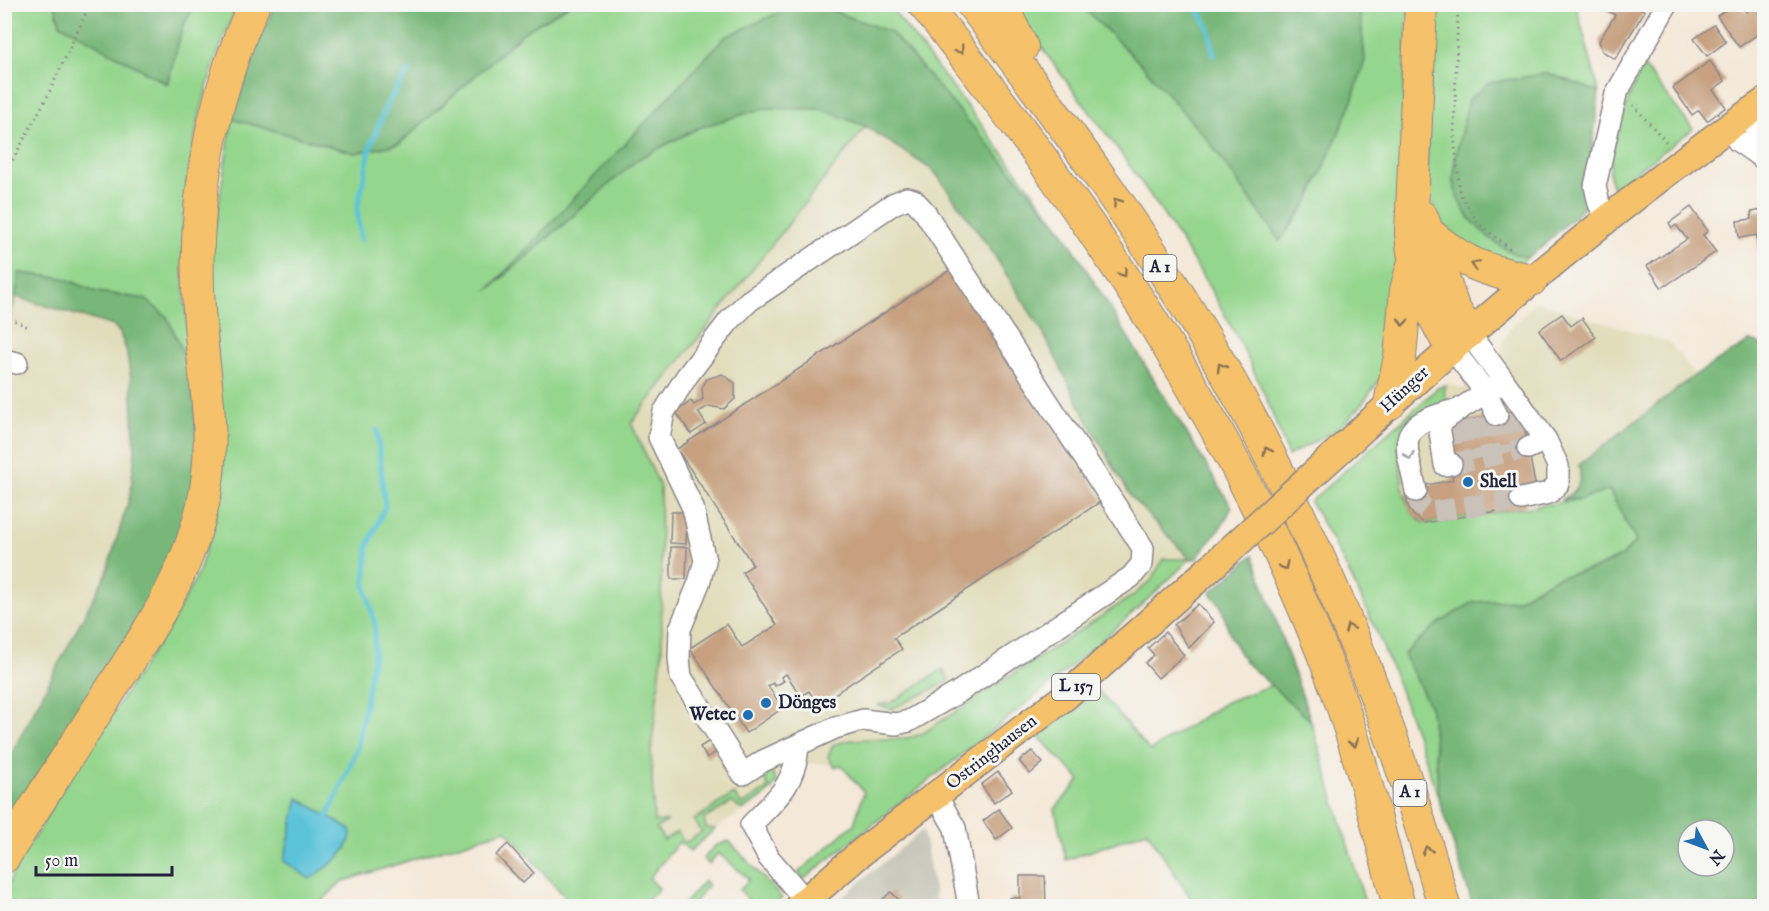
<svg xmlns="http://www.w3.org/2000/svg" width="1769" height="911" viewBox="0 0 1769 911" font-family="'IM FELL English',serif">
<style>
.built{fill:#e1dcba}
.industrial{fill:#c5c5b8}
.green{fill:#95d68e;stroke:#5c7c64;stroke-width:1.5}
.forest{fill:#78b779;stroke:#4d6c5a;stroke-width:1.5;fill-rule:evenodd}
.water{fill:#5cc3d9;stroke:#3f728a;stroke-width:1.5}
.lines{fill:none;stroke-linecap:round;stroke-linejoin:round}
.stream{stroke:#5cc3d9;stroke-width:5}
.building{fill:#c6a080}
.minor-tunnel{stroke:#cac1b9;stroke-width:21;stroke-dasharray:21 10;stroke-linecap:butt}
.minor-casing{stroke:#8b868a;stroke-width:24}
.major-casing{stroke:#8b868a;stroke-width:30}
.highway-casing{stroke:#8b868a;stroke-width:34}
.path{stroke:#8b868a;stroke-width:3;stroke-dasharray:1.5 4.5;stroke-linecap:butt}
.minor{stroke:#fff;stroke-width:21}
.major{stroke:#f5c16b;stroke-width:27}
.highway{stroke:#f5c16b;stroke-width:32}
.major-bridge-casing{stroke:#8b868a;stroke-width:30;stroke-linecap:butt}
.major-bridge{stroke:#f5c16b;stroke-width:27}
.oneway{stroke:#8c7253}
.oneway2{stroke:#9c9ca7}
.poi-dot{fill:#1f6fb2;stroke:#f6f6f2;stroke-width:2}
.labels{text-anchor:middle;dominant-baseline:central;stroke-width:6;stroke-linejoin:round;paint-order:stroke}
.shield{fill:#f6f6f2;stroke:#626272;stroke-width:1.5}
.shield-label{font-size:16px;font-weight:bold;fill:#22223b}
.street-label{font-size:18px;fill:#22223b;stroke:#f6f6f2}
.poi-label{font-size:18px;font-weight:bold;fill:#22223b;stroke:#f6f6f2;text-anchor:start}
</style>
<rect width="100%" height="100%" fill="#f6f6f2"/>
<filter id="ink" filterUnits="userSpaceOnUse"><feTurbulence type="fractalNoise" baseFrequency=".0167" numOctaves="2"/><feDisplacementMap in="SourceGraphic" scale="12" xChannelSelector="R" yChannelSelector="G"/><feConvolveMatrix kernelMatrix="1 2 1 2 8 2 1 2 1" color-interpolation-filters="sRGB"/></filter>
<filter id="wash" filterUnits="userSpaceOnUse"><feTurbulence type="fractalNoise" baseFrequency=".008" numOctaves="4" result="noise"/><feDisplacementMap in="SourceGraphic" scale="24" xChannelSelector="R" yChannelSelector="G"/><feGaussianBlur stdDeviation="1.35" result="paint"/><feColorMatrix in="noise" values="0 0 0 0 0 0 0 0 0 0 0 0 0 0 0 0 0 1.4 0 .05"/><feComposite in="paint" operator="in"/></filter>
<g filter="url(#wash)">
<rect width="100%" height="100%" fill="#f4e9d9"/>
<g class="built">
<path d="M866,126l68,45 55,76 53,84 43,85 46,81 59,62 -112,103 -69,58 -125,95 -43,-50 -35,-2 -30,16 1,3 -29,25 -60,41 -10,-9 -29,33 5,-50 -3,-70 11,-98 -2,-167 -29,-64z"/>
<path d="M16,297l98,29 6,7 11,45 4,74 -5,44 -24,78 -101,192 -1,-434z"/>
<path d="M1536,302l133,40 26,33 -116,90 1,17 -14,16 -142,25 -18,17 -43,-86 31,-24 43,-42 12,-4 14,5 39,-35 1,-11 7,-15z"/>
</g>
<path class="industrial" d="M923,830l14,76h-106z"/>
<g class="green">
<path d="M5,5h50l6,19 106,60 16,-58 12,-21h42c-27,62 -46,131 -52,199 -6,55 2,111 6,166l-24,-53 -22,-18 -48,-7 -34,-14 -44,-5 -4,28 -10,31z"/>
<path d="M569,5h227l-71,32 -231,248 144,-126 60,-31 66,-20 57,1 45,17 -235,297 29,64 2,167 -11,98 3,70 14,-1 -12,7 8,12 13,-8 8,11 17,-11 -8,-12 40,-26 8,11 27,-18 -7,-12 8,-5 7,12c-8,12 -22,22 -35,28l-10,-8 -28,17 2,9 9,1 -25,22 -11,-9 -30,36 10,10 -16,18h-70l-67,-76 -165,52 -24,24h-312c-1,-39 35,-67 47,-102l121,-183 26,-50 18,-59 6,-34 -12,-225 21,-134 123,34 44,-9 125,-112z"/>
<path d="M816,5h73l174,226 -172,-198z"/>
<path d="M1013,5h68l63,62 67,77 69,97 29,-41 41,-93 15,-47 -6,-55h49l-14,313 -8,53 -27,37 -21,21 -50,27c-36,-109 -99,-207 -166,-301 -36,-50 -77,-98 -109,-150z"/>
<path d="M1433,5h143l23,87 -52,-19 -79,27c-9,56 -34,88 16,133 13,11 26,22 44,24l-6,5 -40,-3 -42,-35 -6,-13 -8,-29z"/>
<path d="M1643,65l50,64 -80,59c-13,-23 19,-99 30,-123z"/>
<path d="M1446,385l-2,9 4,7 -26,13 -24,29c4,24 1,68 26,80l159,-24 26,-9 27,51 -14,15 -25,12 -42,10 -38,22 -44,2 -69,52 27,55 9,94c-35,-105 -72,-206 -130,-301 42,-39 86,-74 127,-114z"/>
<path d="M1163,559h27c-120,118 -256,215 -386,320l-6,-6 56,-49 10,-32 -23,-27 -7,2 -6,-10 5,-12c29,-12 60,0 89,-11l212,-139 18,-15z"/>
<path d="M943,669l6,12 -57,28 -15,-4 14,-2z"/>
<path d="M1272,685l39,36 55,185h-170l-49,-75 -81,29 -11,-51 25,-29 -41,-43 59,-47 52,61 76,-49z"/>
<path d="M729,841l53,57 -9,8h-24l2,-3 -11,-13 9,-11 -31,-26 -9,11 -6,-5 12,-13z"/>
<path d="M704,881l4,4 -17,21h-9z"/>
</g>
<g class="forest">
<path d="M55,5v-1l140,1 -12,21 -16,58 -107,-60z"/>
<path d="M275,5v-1l294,1 -45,27 -125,112 -44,9 -123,-34 26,-79z"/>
<path d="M796,5h20l75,27 172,199 169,276 -9,17 -27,35h-6l-59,-62 -46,-81 -43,-85 -53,-84 -55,-76 -69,-45 -44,-17 -57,-1 -66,20 -60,31 -151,132 238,-254z"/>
<path d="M1081,5h278l6,55 -15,47 -41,93 -29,41 -69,-97 -67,-77z"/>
<path d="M1547,73l52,19 -13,113 -44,42 -14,10c-18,-2 -31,-13 -44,-24 -50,-45 -25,-77 -16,-133l21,-17z"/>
<path d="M19,273l44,5 34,14 48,7 22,18 24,53 6,57 -3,51 -12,53 -20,51 -109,173 -48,65v-54l101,-192 24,-78 5,-44 -4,-74 -5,-28 -6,-17 -6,-7 -98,-29z"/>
<path d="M1750,341l14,4v561h-291l-33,-103 -9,-94 -27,-55 32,-29 37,-23 44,-2 38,-22 42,-10 25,-12 14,-15 -27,-51 -26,9 -22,1c16,-7 22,-19 18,-35l116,-90zM1688,830h36v36h-36z"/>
<path d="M1253,555l58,166 -66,-59 -14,-24 -10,-32 -11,-13z"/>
</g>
<path class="water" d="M298,798l53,32c1,24 -23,36 -41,49l-26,-18z"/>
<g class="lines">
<g class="stream">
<path d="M1195,4l13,23 6,28"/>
<path d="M361,240l-4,-30 14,-65 16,-41 22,-33"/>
<path d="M326,820l31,-70 17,-97 1,-29 -10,-39 3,-39 17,-39 -8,-77"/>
</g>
</g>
<g id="blocks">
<g class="building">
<path d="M1604,4h30l11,7 -30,48 -13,-8 -3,-10 16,-26 -13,-8z"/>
<path d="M1734,4h7l5,8 11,-7 7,11v14l-25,17 -22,-31z"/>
<path d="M1714,25l12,17 -19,14 -13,-17z"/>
<path d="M1710,61l15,20 -12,9 13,17 -19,14 -8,-11 -7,5 -19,-27z"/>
<path d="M1691,207l17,24 -5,4 13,17 -54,36 -15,-22 40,-27 -11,-14 -4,3 -3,-5z"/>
<path d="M1763,210l1,41h-5l-2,-16 -18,3 -2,-17 15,-2 -1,-7z"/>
<path d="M951,269l152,231 -209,138 8,11 -84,56 -9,-14 -8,5 -15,-22 -5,3 3,4 -9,5 -2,-3 -5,3 15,22 -37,25 -56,-85 37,-24 15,23 35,-22 -35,-53 11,-7 -76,-116z"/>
<path d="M1562,314l9,12 11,-8 14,19 -35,24 -22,-31z"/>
<path d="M722,374l13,9v16l-11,10 -15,-3 -11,6 8,12 -15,10 -15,-22 15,-11 3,4 9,-6 -1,-11 5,-9z"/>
<path d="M1521,410l15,79 -13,18 -99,16 -11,-8 -5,-9 -2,-13 21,-4 -1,-4 27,-5 -10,-55z"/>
<path d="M671,512h16l-1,32 -16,-1z"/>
<path d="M671,547h16l-1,32h-15z"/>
<path d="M1198,604l16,18 -25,26 -15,-23z"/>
<path d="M1165,632l19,23 -26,23 -13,-15 9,-8 -6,-7z"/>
<path d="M711,740l7,11 -11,7 -7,-11z"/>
<path d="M1032,751l11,12 -13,11 -11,-13z"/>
<path d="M998,772l14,18 -18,13 -13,-18z"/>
<path d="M999,809l13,19 -16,12 -13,-19z"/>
<path d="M508,844l26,29 -11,10 -27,-28z"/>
<path d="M1020,876h25l1,30h-36v-8h10z"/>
<path d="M891,892l14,14h-30z"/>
</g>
</g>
</g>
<g filter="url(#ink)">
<use href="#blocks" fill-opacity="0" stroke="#8b868a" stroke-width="1.5"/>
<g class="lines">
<g class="minor-tunnel">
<path d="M1516,411l7,38"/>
<path d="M1497,415l8,38"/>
<path d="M1478,418l8,39"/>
<path d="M1459,422l9,39"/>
<path d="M1451,464l77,-16"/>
<path d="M1416,491l4,14 10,7 91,-13"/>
</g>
<defs>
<g id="minor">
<path d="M1747,115l17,26"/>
<path d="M1728,128l10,13 26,18"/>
<path d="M907,198l7,2 10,11 219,337 -1,16 -11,13 -174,116 -48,28 -13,3 -33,-4 -28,8 -72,33 -20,13 -62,-97 -2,-19 1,-29 19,-46 6,-22 -12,-53 -34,-71 5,-25 23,-36 42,-55 20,-20 144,-97z"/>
<path d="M1607,217l-8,-13 -4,-18 21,-92 51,-90"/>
<path d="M1468,332l36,49"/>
<path d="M1451,347l36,47 10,21"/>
<path d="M4,360l13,3"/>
<path d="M1451,464l-6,1 -6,-40c19,-18 43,-28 65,-44l42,59 -18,8"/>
<path d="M1416,491c-10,-49 -23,-64 35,-80"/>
<path d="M1521,499l28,-6 9,-9v-18l-12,-26"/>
<path d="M798,746c-3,39 -21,52 -47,79l18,33 37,43"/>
<path d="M936,795l19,33 14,78"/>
</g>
<g id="major">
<path d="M1343,447c134,-124 272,-241 421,-345"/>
<path d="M799,906l64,-55 204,-156 141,-125"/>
</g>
<g id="highway">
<path d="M924,4c167,210 319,431 412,684 26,72 43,145 63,218"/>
<path d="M972,4c101,132 201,268 279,415 82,155 147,318 193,487"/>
<path d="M1001,4l21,43"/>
<path d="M1421,4l-10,229c3,46 17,75 40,114"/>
<path d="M1422,217l31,90 15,25"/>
<path d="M1426,231c40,34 55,38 105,49"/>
<path d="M1390,403l10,-46 6,-67 7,-25"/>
<path d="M4,857c34,-55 69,-109 104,-163 45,-69 91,-136 100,-220 6,-55 -6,-109 -9,-165 -7,-105 12,-209 55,-305"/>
</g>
</defs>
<use href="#minor" class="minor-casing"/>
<use href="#major" class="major-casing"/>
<use href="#highway" class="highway-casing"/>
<g class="path">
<path d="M1458,4l-4,132 6,58 18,29 32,26"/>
<path d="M1633,105l36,40"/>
<path d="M4,176l43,-79 43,-93"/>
<path d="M4,315l24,12"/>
</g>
<use href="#minor" class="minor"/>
<use href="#major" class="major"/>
<use href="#highway" class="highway"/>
<defs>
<path id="major-bridge" d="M1208,570l135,-123"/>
</defs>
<use href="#major-bridge" class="major-bridge-casing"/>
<use href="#major-bridge" class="major-bridge"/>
</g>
<defs><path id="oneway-chevron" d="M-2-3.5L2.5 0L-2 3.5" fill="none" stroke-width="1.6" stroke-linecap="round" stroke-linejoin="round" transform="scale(1.5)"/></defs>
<g class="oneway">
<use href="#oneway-chevron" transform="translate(960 50) rotate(52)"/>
<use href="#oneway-chevron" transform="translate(1117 202) rotate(-125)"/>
<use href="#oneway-chevron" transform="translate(1475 265) rotate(-159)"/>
<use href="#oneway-chevron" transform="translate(1123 273) rotate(56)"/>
<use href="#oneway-chevron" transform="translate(1403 322) rotate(95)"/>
<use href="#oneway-chevron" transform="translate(1221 367) rotate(-120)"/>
<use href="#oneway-chevron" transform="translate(1267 451) rotate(-117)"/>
<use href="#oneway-chevron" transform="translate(1284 566) rotate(65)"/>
<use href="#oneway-chevron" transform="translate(1349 628) rotate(-113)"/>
<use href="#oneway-chevron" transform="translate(1354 743) rotate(71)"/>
<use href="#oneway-chevron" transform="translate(1427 850) rotate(-106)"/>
</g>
<use class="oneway2" href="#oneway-chevron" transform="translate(1409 456) rotate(78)"/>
</g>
<g class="poi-dot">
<circle cx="1468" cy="482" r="6"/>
<circle cx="766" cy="703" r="6"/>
<circle cx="748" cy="715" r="6"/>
</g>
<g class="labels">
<g class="shield">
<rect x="1143.5" y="255" width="33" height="26" rx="4.5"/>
<rect x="1052" y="674" width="48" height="26" rx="4.5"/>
<rect x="1393.5" y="780" width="33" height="26" rx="4.5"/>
</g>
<g class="shield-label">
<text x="1160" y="268">A 1</text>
<text x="1076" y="687">L 157</text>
<text x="1410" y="793">A 1</text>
</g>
<g class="street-label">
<text transform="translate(1405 390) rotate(-43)">Hünger</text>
<text transform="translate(992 753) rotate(-38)">Ostringhausen</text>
</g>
<g class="poi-label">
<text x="1480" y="482">Shell</text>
<text x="778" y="703">Dönges</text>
<text x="736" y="715" text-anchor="end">Wetec</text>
</g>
</g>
<rect width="1769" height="911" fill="none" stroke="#f6f6f2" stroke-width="24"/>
<g transform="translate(1706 848) rotate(131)"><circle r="28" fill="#f6f6f2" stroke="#a1a1a9" stroke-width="1.5"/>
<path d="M0-4.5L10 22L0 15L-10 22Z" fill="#1f6fb2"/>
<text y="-9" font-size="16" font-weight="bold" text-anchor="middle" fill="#22223b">N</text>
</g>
<path d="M36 866v9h136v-9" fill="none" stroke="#22223b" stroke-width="3"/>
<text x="45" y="866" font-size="18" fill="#22223b" stroke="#f6f6f2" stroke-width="4.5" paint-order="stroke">50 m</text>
</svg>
